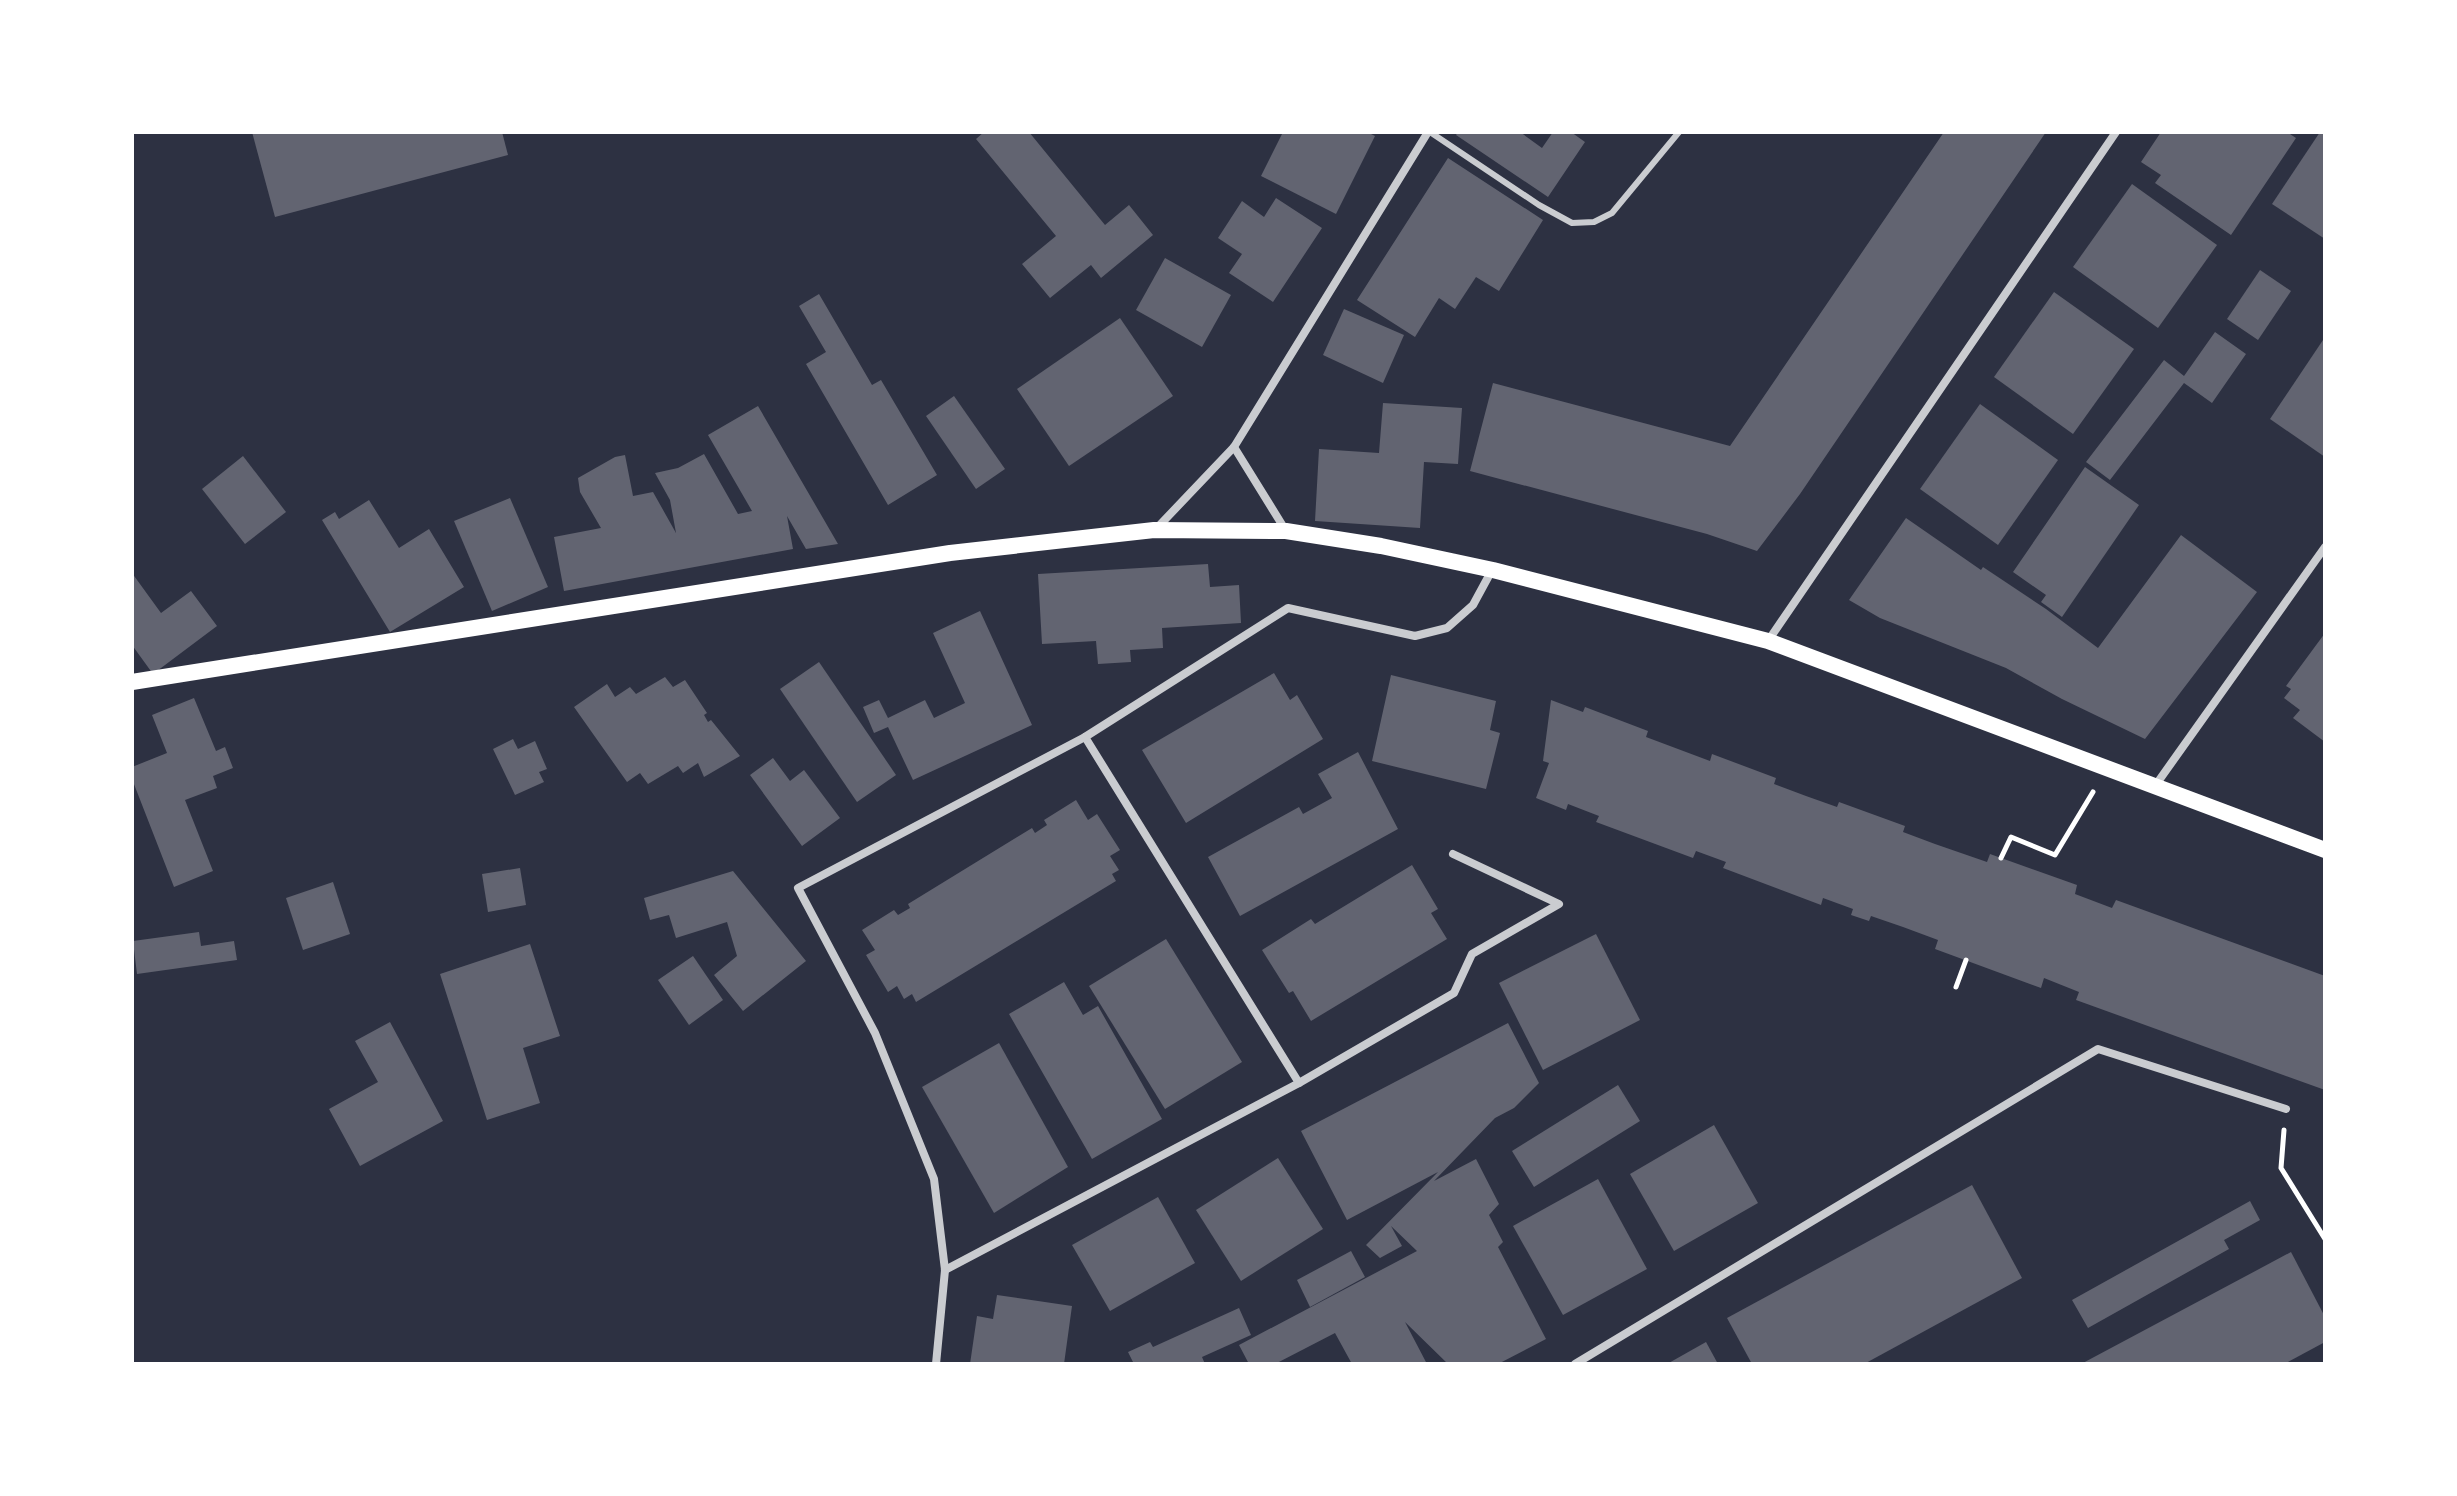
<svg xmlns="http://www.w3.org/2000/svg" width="2457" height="1496" viewBox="0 0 2457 1496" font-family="'PT Sans',sans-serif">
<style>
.building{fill:#626471}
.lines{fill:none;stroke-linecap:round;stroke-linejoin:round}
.path{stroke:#fff;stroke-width:5}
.service{stroke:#caccd0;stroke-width:6}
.minor{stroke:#caccd0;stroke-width:8}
.secondary{stroke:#fff;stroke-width:16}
</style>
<rect width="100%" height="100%" fill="#2d3142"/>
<g class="building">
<path d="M252,132h250l6,23 -233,62z"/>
<path d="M984,132h45l76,93 24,-20 24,30 -52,43 -10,-13 -41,33 -28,-34 34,-28 -80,-97z"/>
<path d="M1283,132h84l8,4 -39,78 -75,-38z"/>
<path d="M1458,132h62l22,16 11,-16h18l14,10 -37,55 -92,-62z"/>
<path d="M1944,132h102l-246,362 -43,57 -50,-17 -237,-63 23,-88 237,63z"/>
<path d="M2161,132h126l9,6 -65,97 -76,-52 6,-8 -20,-13z"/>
<path d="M2320,132h5v107l-53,-35z"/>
<path d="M1448,158l95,62 -44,71 -23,-14 -21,32 -16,-11 -24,39 -58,-37z"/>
<path d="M2132,184l85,61 -59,83 -85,-61z"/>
<path d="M1276,198l46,30 -49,74 -44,-29 13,-19 -24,-16 24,-37 22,16z"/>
<path d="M1165,258l66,37 -29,52 -66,-37z"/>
<path d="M2260,270l31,21 -33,49 -31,-21z"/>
<path d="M2054,292l80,57 -61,85 -79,-57z"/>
<path d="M819,294l53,91 9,-5 56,95 -49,30 -82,-141 20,-12 -27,-46z"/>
<path d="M1344,309l60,26 -21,48 -60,-28z"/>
<path d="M1120,318l53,78 -104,70 -52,-77z"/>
<path d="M2215,332l31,22 -34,49 -28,-20 -74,97 -24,-18 78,-102 20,16z"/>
<path d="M2323,340l2,2v115l-55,-38z"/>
<path d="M954,396l51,73 -29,20 -50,-73z"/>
<path d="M1383,403l79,5 -4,56 -34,-2 -4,66 -105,-7 4,-72 60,4z"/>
<path d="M1980,404l78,56 -60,85 -78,-56z"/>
<path d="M758,406l80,138 -32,5 -19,-33 6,33 -229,42 -10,-54 47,-9 -21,-36 -2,-14 37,-21 10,-2 8,41 20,-4 23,41 -6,-33 -15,-27 23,-5 26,-14 34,60 14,-3 -44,-76z"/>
<path d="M243,456l43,56 -41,32 -43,-55z"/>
<path d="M2085,467l54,38 -77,112 -21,-15 5,-7 -33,-23z"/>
<path d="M510,498l38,89 -56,24 -38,-90z"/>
<path d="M369,500l30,48 30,-19 35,58 -74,45 -68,-112 13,-8 4,7z"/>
<path d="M1906,518l75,52 2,-3 63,42 52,39 83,-113 76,57 -112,147 -83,-40 -56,-31 -126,-50 -31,-18z"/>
<path d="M1208,564l2,23 29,-2 2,38 -79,5 1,20 -33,2 1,12 -33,2 -2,-23 -54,3 -4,-70z"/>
<path d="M132,573l29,40 30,-22 26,35 -64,48 -21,-29z"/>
<path d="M980,611l52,114 -119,55 -25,-53 -14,6 -11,-26 16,-7 9,18 37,-18 9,18 31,-15 -32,-70z"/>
<path d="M2325,633v109l-32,-24 7,-8 -16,-12 7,-9 -5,-3z"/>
<path d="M819,662l77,113 -39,27 -77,-113z"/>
<path d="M1274,673l16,27 7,-5 26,44 -137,84 -44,-73z"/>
<path d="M1391,675l105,26 -6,29 10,3 -14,56 -114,-28z"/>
<path d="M665,677l8,10 12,-7 22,33 -3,2 4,7 3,-2 29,36 -36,21 -6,-14 -15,10 -5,-7 -30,18 -8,-11 -13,9 -53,-75 33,-23 8,13 15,-10 6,7z"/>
<path d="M194,698l22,53 9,-4 8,21 -20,8 4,12 -32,12 28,71 -39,16 -42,-108v-12l35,-14 -15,-38z"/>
<path d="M1551,700l32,12 2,-5 63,24 -2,6 64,24 2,-7 64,24 -2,6 32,12 31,11 2,-5 66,24 -2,6 32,12 52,18 3,-8 87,31 -2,9 37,14 4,-8 209,76v114l-249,-90 3,-8 -35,-14 -3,10 -106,-39 3,-9 -35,-13 -32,-11 -2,5 -18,-6 2,-6 -30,-11 -2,7 -98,-37 3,-6 -30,-11 -3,7 -97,-36 3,-6 -31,-12 -2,6 -30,-12 13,-35 -6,-2z"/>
<path d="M513,739l5,10 17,-8 12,28 -8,3 5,10 -29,13 -22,-46z"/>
<path d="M1358,752l40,77 -158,87 -32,-59 91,-50 4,7 29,-16 -14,-24z"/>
<path d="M773,758l17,23 14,-11 36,48 -38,28 -52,-71z"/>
<path d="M1076,800l12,20 9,-6 23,36 -10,6 9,14 -7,4 4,7 -200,121 -4,-8 -8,5 -7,-13 -9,6 -22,-37 9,-5 -13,-20 32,-20 4,5 12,-7 -2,-4 124,-76 3,5 12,-8 -3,-5z"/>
<path d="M1412,865l26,44 -7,4 16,26 -136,82 -18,-30 -4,2 -27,-43 49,-31 4,5z"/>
<path d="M520,868l6,37 -38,7 -6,-38z"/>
<path d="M733,871l73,90 -63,50 -29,-36 23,-19 -10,-34 -51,16 -7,-23 -19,5 -6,-22z"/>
<path d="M333,882l17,52 -47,16 -17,-52z"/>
<path d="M199,932l2,14 33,-5 3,19 -100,14 -4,-33z"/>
<path d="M1596,934l44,86 -97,50 -44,-87z"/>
<path d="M1166,939l76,123 -77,47 -76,-123z"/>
<path d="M530,944l30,92 -37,12 17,55 -53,17 -47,-146z"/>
<path d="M693,956l30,44 -34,25 -31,-45z"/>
<path d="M1064,982l19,33 15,-9 64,113 -70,40 -83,-145z"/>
<path d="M390,1022l53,99 -83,45 -31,-57 49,-27 -23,-41z"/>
<path d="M1508,1023l31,60 -25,25 -19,10 -61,63 42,-22 23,45 -10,11 14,27 -5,5 48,92 -48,25h-50l-43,-42 22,42h-75l-17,-31 -60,31h-26l-10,-19 178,-94 -26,-25 11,20 -22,12 -14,-13 72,-73 -91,48 -46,-89z"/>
<path d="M999,1043l69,124 -74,46 -72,-126z"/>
<path d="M1618,1085l22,36 -106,66 -22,-36z"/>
<path d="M1714,1125l44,78 -84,48 -44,-77z"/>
<path d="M1278,1158l45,71 -82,52 -45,-71z"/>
<path d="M1598,1179l49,90 -84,46 -50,-89z"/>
<path d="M1972,1185l50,93 -158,86h-112l-25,-46z"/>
<path d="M1158,1197l37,66 -85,48 -38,-66z"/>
<path d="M2250,1201l10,19 -36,20 5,9 -141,79 -16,-28z"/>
<path d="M1351,1251l14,26 -55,30 -13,-27z"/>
<path d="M2291,1252l34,65v25l-41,22h-203z"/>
<path d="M997,1295l75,11 -8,58h-94l7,-48 16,3z"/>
<path d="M1239,1308l12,27 -49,22 3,7h-71l-6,-12 22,-10 3,5z"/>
<path d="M1706,1342l12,22h-51z"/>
</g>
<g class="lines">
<g class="path">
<path d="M2001,858l10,-21 44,18 38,-63"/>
<path d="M1956,987l10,-27"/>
<path d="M2284,1130l-3,38 44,71"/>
</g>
<path class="service" d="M1430,132l109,73 33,18 22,-1 18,-9 67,-81"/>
<g class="minor">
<path d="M1234,447l52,84"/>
<path d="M1156,529l78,-82 194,-315"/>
<path d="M1768,641l348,-509"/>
<path d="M1085,737l214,346"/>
<path d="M2155,786l170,-239"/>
<path d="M945,1270l354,-187 155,-90 18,-39 87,-50 -106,-50"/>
<path d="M936,1364l9,-94 -11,-91 -59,-146 -77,-145 287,-151 203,-129 127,28 32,-8 26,-23 19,-35"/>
<path d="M1575,1364l523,-315 188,60"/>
</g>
<path class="secondary" d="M132,682l818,-129 204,-23 132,1 95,15 112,24 275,71 557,209"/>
</g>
<rect width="2457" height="1496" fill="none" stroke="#ffffff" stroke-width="268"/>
</svg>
